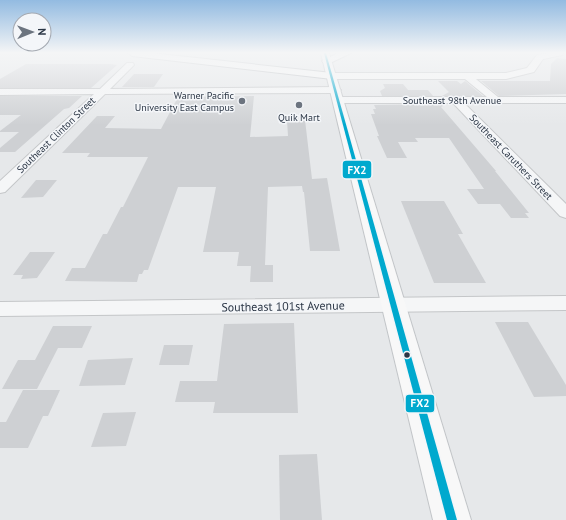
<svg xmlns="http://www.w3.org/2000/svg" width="566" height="520" viewBox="0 0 566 520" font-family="'PT Sans',sans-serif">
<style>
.building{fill:#ced0d3}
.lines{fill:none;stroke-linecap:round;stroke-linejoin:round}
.street-casing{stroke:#c4c6c8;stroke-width:2}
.secondary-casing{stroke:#c4c6c8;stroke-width:2}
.primary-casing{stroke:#c2c5c8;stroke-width:2}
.highway-casing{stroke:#b8bbbf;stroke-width:2}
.street{fill:#f5f6f7;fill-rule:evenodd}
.secondary{fill:#f8f8f8;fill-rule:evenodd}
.primary{fill:#f8f8f8;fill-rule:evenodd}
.highway{fill:#f8f8f8;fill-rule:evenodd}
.bus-1-casing{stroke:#f4f6f9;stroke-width:3}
.bus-1{fill:#00a9ce;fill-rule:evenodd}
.poi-dot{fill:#6c747f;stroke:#f4f6f9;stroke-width:1.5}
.bus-dot{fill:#2b3645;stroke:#f4f6f9;stroke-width:1.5}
.labels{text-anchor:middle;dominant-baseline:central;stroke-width:3;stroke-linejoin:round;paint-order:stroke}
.far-poi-label{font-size:10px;fill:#2b3645;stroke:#f4f6f9;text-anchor:end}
.far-street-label{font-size:10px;fill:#2b3645;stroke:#f4f6f9}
.street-label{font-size:12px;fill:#2b3645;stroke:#f4f6f9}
.line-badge{stroke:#f4f6f9;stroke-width:1.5}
.badge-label{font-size:11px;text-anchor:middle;font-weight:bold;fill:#fff}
</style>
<rect width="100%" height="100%" fill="#e6e8ea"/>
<g class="building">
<path d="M557,58l9,1v35l-67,2 -18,-15h69l1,-17z"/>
<path d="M26,64h85l6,1 -26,23h-91v-9z"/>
<path d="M134,74h29l-9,13h-32z"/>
<path d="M438,81h19l4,3 4,-3 18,15h-41l7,-4z"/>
<path d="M383,84h20l5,6h20l5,6h-51l-2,-5 5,-3z"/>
<path d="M0,96h82l-13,12 -5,1 -49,43h-15v-4l19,-16h-19v-1l21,-16h-21z"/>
<path d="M254,96l-4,41 38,-1 -1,-16h18l7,59 15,-1 13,73h-30l-6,-59h-1l-1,-6 -34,1 -3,78h8v17h-23l1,-16h-14l2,-14h-36l13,-65h-38l-30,83h-4l-2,4h-3l-2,8 -72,-1 7,-13h13l18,-34h4l14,-27h2l25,-50h-61l3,-4h-28l35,-37h18l-10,12 56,1 17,-32z"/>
<path d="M441,104l2,2 -2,1 55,64h-1l34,42h-4l4,5h-18l-11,-14h-22l-11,-15h17l-35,-51h-34l3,4h-20l9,16h-20l-10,-22h2l-8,-22h4l-2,-5h3l-2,-4z"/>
<path d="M36,180h21l-14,17 -22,1z"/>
<path d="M401,201h43l19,33h-5l28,49h-52z"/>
<path d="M30,252h25l-18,26 -16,1 2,-4h-10z"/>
<path d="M495,322h33l38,63v11l-32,1z"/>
<path d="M294,323l4,90h-85l2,-11h-40l5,-21h37l7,-57z"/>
<path d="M53,326h39l-10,22h-24l-21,41h-35l16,-29h17z"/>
<path d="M164,345h29l-4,20h-30z"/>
<path d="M133,358l-8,27 -46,1 9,-26z"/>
<path d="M23,390h37l-12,26h-5l-15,32h-28v-26h6z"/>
<path d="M136,412l-10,34 -35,1 12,-34z"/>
<path d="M317,454l5,66h-42l-1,-65z"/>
</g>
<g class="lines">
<defs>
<g id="street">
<path d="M127,63h6l1,2 -24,24 226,-2 5,3 -5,3 -231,1 -100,98 -5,1v-12l94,-87 -94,1v-6h100z"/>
<path d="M468,74l3,1 27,22h68v6h-102l102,101v14l-6,-2 -107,-113h-115l-5,-3 5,-3h149l-22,-18 -1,-2 1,-2z"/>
<path d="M566,296v14l-566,6v-14z"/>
</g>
<path id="secondary" d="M548,53h15l-1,2 -19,4 -9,13 -28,7h-174l-5,-3 5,-3h174l21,-5 10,-13z"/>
<path id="primary" d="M321,53h8l142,467h-38z"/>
<g id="highway">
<path d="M128,53h23l181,20 5,3 -5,3 -200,-23z"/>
<path d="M338,53h13l-21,10h-6l-2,-2z"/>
</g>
</defs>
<use href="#street" class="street-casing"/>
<use href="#secondary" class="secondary-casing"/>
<use href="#primary" class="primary-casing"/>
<use href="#highway" class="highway-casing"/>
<use href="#street" class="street"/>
<use href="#secondary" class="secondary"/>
<use href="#primary" class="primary"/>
<use href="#highway" class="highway"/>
<defs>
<path id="bus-1" d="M324,53h2l131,467h-10z"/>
</defs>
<use href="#bus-1" class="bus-1-casing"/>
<use href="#bus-1" class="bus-1"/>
</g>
<linearGradient id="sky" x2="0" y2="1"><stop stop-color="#93bbe1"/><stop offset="0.42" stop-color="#f4f5f6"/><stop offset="1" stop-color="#f4f5f6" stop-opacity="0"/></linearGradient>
<rect width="566" height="125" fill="url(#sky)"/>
<g class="poi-dot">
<circle cx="242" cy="101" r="4"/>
<circle cx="299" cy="105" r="4"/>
</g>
<circle class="bus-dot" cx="407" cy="355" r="3.5"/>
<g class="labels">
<g class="far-poi-label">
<text x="234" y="95">Warner Pacific<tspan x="234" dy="12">University East Campus</tspan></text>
<text x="299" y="117" text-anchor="middle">Quik Mart</text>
</g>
<g class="far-street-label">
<text x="452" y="100">Southeast 98th Avenue</text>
<text transform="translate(56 135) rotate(-44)">Southeast Clinton Street</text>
<text transform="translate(511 157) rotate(46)">Southeast Caruthers Street</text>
</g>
<g class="street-label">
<text transform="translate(283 306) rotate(-1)">Southeast 101st Avenue</text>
</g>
</g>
<g class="line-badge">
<rect x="342" y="160" width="30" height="19" rx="4" fill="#00a9ce"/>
<rect x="405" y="394" width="30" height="19" rx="4" fill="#00a9ce"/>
</g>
<g class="badge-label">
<text x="357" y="174">FX2</text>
<text x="420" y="407">FX2</text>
</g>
<g transform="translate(32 32) rotate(89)"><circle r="19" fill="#f4f6f9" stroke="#a4a9b1"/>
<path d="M0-3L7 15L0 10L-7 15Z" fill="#6c747f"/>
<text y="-6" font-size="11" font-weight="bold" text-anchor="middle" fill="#2b3645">N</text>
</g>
</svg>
